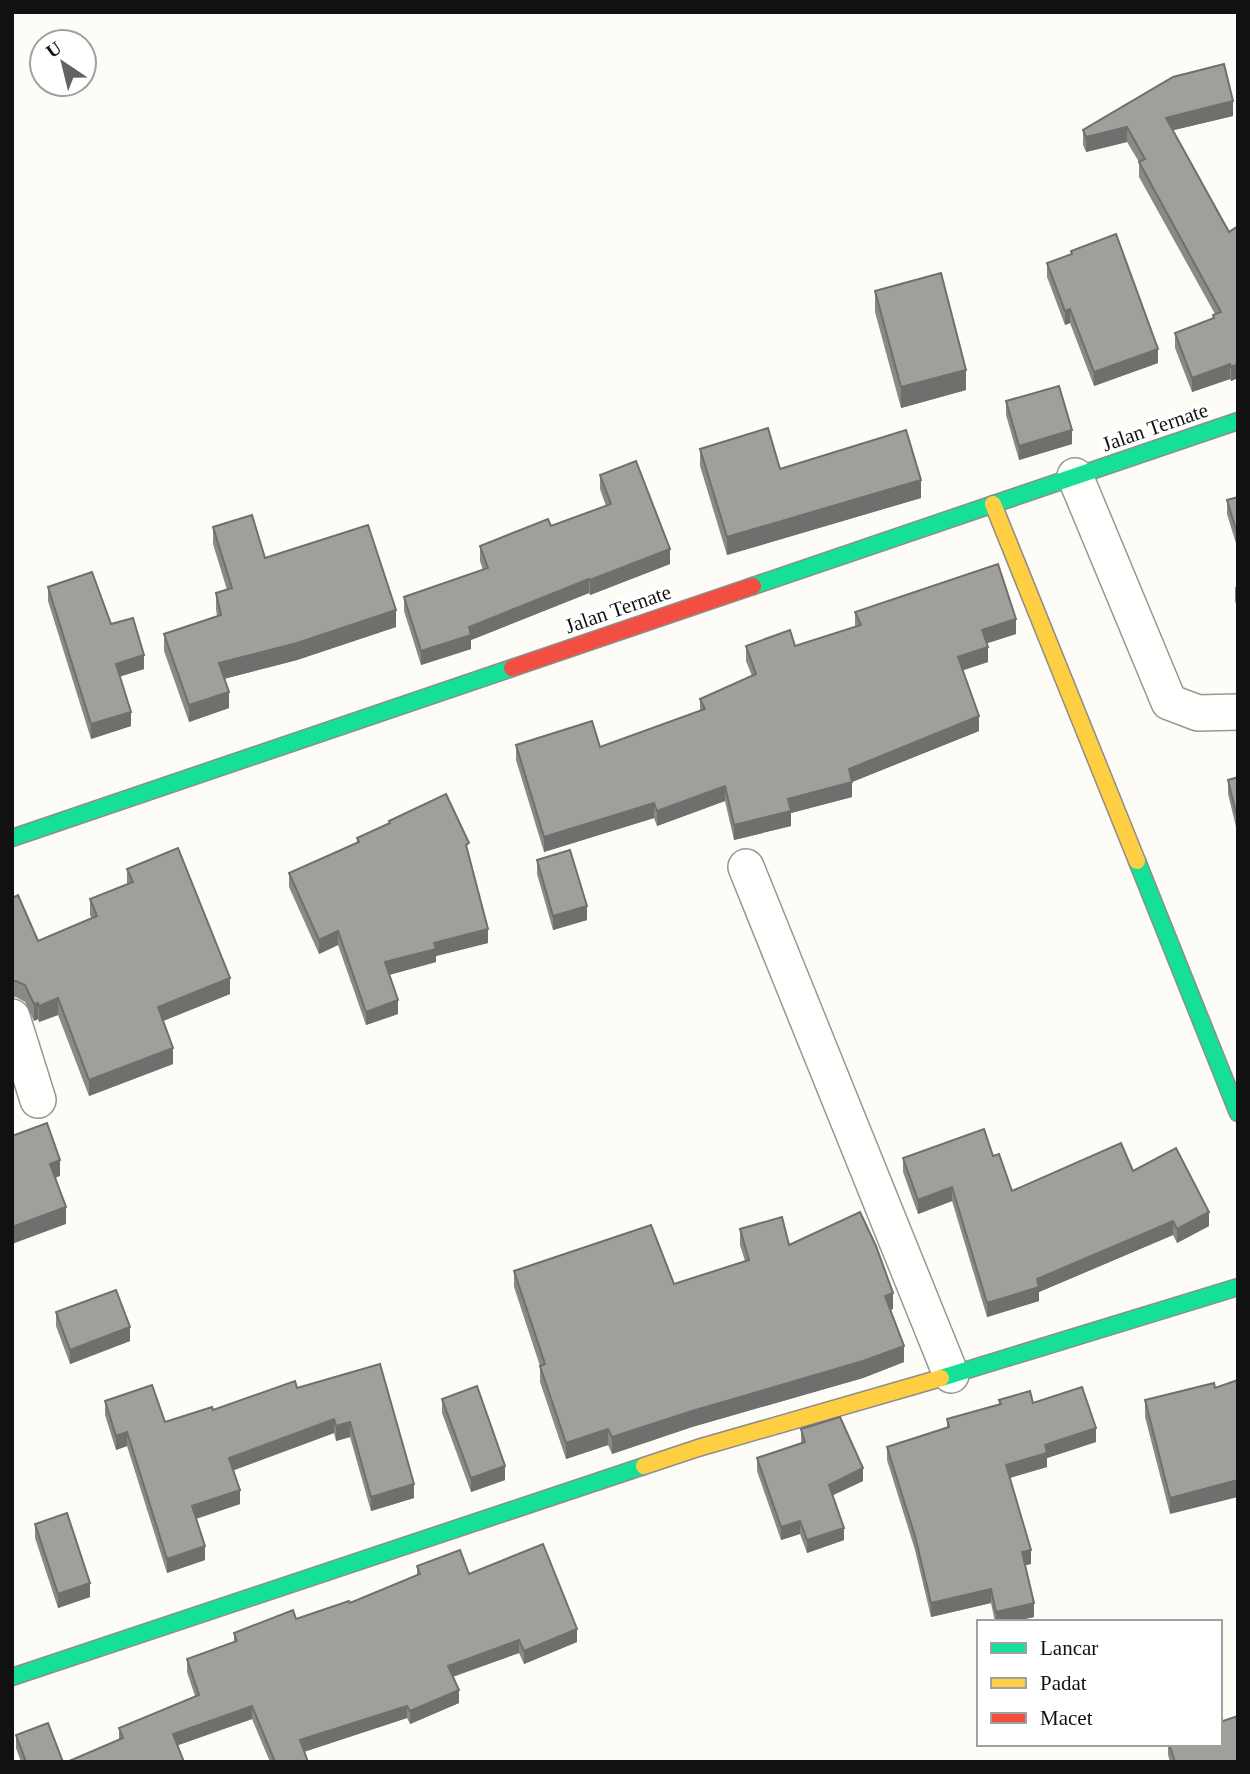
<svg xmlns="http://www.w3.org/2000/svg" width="1250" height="1774" viewBox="0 0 1250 1774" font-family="'Times New Roman',serif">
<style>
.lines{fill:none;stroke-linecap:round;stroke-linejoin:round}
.street-casing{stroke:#979795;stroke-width:38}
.fast-casing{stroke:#8e8d8b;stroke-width:19}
.slow-casing{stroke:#8e8d8b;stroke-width:19}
.jam-casing{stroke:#8e8d8b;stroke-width:19}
.street{stroke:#fffffe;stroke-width:35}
.fast{stroke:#16e098;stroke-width:16}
.slow{stroke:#ffcf43;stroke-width:16}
.jam{stroke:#f24e42;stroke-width:16}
.wall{fill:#8a8986}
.shaded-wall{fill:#716f6d}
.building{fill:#a19f9c;stroke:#716f6d;stroke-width:2}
.labels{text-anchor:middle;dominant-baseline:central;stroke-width:7;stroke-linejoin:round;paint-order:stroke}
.street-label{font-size:21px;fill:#111;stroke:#fff}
</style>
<rect width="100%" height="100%" fill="#fdfcf7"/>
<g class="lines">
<defs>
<g id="street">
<path d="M1075,476l94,226 29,11 40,-1"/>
<path d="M746,867l205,508"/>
<path d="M12,1017l26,83"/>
</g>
<g id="fast">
<path d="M753,586l485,-165"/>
<path d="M12,838l500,-170"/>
<path d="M1137,861l101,252"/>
<path d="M941,1378l297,-91"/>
<path d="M12,1677l632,-211"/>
</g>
<g id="slow">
<path d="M993,504l144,357"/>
<path d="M644,1466l54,-18 243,-70"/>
</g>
<path id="jam" d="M512,668l241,-82"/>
</defs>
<use href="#street" class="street-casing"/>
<use href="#fast" class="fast-casing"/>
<use href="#slow" class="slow-casing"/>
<use href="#jam" class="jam-casing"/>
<use href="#street" class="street"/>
<use href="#fast" class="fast"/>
<use href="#slow" class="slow"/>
<use href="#jam" class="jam"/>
</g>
<g class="wall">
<path d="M1233,116l-60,14 56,102 9,-6v152l-7,3 -1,-2 -38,13 -17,-44v-15l38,-14v-4l2,-1 -76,-137v-15l-12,-20 -41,10 -3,-7v-15z"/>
<path d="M1071,251l87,112 -64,23 -24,-63 -5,2 -18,-48v-14l24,-9z"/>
<path d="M875,291l91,99 -65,18 -26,-96z"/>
<path d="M1006,401l66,43 -53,16 -13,-45z"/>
<path d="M700,449l80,20 141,29 -194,57 -27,-89z"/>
<path d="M600,475l70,89 -80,31 -1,-2 -118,47v9l-50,16 -17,-54v-14l79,-27 -3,-9v-15l71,-20 55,-20 -6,-17z"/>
<path d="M1238,497v53l-11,-36v-14z"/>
<path d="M213,527l52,31 131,69 -99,33 -73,19 5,29 -40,14 -25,-71v-17l53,-18 -1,-7v-16l11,-3 -14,-46z"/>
<path d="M48,587l63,37 33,45 -24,7 11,50 -40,13 -43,-138z"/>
<path d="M1235,587h3v23l-3,-9z"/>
<path d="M855,612l161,22 -29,9 1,19 -25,8 16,61 -127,51v15l-61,16v13l-57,14 -9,-39 -68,25 -3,-8 -110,34 -28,-92v-15l84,2 100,-36v-12l52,-23 -6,-15v-15h49l60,-19z"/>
<path d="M1238,777v58l-10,-41v-14z"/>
<path d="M389,821l80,36 19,86 -52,13v6l-47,13 9,39 -32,11 -28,-80 -19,9 -30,-67v-14l68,-31v-4l32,-15z"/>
<path d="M537,860l50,60 -34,10 -16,-56z"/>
<path d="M127,869l103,125 -67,27 10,43 -84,32 -31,-81 -19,7 -1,-3 -4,2 -9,-19 -9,-5 -4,1v-100l26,43 54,-22 -2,-4v-16l37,-15z"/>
<path d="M993,1156l19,35 121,-20 76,55 -32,17 -4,-8 -134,57v9l-52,16 -35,-116 -34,13 -15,-42v-14z"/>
<path d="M740,1229l49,16 104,64 -3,1 14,52 -41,16 -171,49 -80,27 -4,-9 -42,14 -26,-77v-16l-26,-79v-16l160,13 71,-23 -5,-16z"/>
<path d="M56,1312l74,29 -60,23 -14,-38z"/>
<path d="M380,1364l34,134 -43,13 -21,-74 -14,4 -2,-8 -100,37 6,34 -44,15 9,41 -38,13 -40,-127 -11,4 -11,-35v-14l60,21 132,-34z"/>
<path d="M1215,1388l-45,126 -25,-97v-17z"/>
<path d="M442,1399l63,81 -34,12 -29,-79z"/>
<path d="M999,1400l34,3 63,39 -49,16v9l-38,11 22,86 -6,1 9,52 -22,5h-17l-4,-19 -60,14 -16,-67 -28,-90v-13l60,-19v-9l52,-15z"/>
<path d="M801,1429l62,52 -30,14 11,45 -37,13 -7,-19 -19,6 -24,-69v-13l44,-15z"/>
<path d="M35,1524l55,73 -32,11 -23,-70z"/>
<path d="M417,1566l52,8 108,68 -53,22 -5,-11 -66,24 6,26 -49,21 -3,-6 -103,34 4,10h-38l-18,-43 -74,26 -59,-6v-11l76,-32 -8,-24v-13l47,-17v-9l62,-14 54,-16 67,-28z"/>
<path d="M16,1735l47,27h-42l-5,-14z"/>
<path d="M1168,1744h1l69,18h-68l-2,-7z"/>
</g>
<g class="shaded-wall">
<path d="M1233,101v15l-67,16v-14z"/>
<path d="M1127,127v15l-41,10v-15z"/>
<path d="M1070,309v14l-5,2v-14z"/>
<path d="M1158,349v14l-64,23v-14z"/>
<path d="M1230,364v15l-38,13v-14z"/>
<path d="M1238,364v14l-7,3v-14z"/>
<path d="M966,370v20l-65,18v-21z"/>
<path d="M1072,430v14l-53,16v-14z"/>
<path d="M921,480v18l-194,57v-18z"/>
<path d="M670,549v15l-80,31v-15z"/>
<path d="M589,579v14l-118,47v9l-50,16v-14l48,-24z"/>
<path d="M396,610v17l-99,33 -78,20v-17z"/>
<path d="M1016,619v15l-34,11v-15z"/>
<path d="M988,647v15l-30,10v-15z"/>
<path d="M144,655v14l-28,9v-14z"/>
<path d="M229,692v16l-40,14v-17z"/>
<path d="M131,712v14l-40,13v-15z"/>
<path d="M979,716v15l-127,51v15l-61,16v13l-57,14v-15l115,-56z"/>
<path d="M725,786v15l-68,25v-15z"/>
<path d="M654,803v15l-110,34v-15z"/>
<path d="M587,906v14l-34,10v-14z"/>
<path d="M488,929v14l-52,13v6l-51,14v-14l49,-19z"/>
<path d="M338,931v14l-19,9v-14z"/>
<path d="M230,978v16l-72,29v-16z"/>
<path d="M58,998v17l-19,7v-16z"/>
<path d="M398,1000v14l-32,11v-13z"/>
<path d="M38,1003v16l-4,2v-17z"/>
<path d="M173,1048v16l-84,32v-16z"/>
<path d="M60,1160v16l-10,4v-16z"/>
<path d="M952,1187v14l-34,13v-14z"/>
<path d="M66,1207v17l-54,20v-17z"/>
<path d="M1209,1212v14l-32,17v-14z"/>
<path d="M1173,1221v14l-134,57v9l-52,16v-14l50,-24z"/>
<path d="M893,1293v16l-8,3v-16z"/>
<path d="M130,1327v14l-60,23v-14z"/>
<path d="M904,1346v16l-41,16 -171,49 -80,27v-17l80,-26z"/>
<path d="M334,1419v14l-105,39v-14z"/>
<path d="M350,1422v15l-14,4v-15z"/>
<path d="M1096,1428v14l-49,16v9l-41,12v-14l39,-20z"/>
<path d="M608,1429v16l-42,14v-16z"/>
<path d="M127,1432v14l-11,4v-14z"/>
<path d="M505,1466v14l-34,12v-14z"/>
<path d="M863,1468v13l-34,16v-12z"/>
<path d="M1238,1480v17l-68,17v-16z"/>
<path d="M414,1484v14l-43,13v-14z"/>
<path d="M240,1490v14l-48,16v-14z"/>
<path d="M800,1521v13l-19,6v-13z"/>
<path d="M844,1528v12l-37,13v-13z"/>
<path d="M205,1546v14l-38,13v-14z"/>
<path d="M1031,1550v14l-9,2v-14z"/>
<path d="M90,1583v14l-32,11v-14z"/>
<path d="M991,1589v14l-60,14v-14z"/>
<path d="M1034,1603v14l-22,5h-16v-10z"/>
<path d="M577,1629v13l-53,22v-13z"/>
<path d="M519,1640v13l-71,25v-12z"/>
<path d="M459,1690v13l-49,21v-13z"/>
<path d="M252,1706v13l-79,28v-13z"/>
<path d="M407,1706v12l-107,35v-13z"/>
</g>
<g class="building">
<path d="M1224,64l9,37 -67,17 63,114 9,-6v138l-7,3 -1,-3 -38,14 -17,-45 39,-15 -1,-3 8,-3 -82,-150 6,-3 -18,-32 -41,10 -3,-7 90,-53z"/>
<path d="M1116,234l42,115 -64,23 -24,-63 -5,2 -18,-48 25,-9 -1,-3z"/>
<path d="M941,273l25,97 -65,17 -26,-96z"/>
<path d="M1059,386l13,44 -53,16 -13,-45z"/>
<path d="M768,428l12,41 126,-39 15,50 -194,57 -27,-88z"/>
<path d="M636,461l34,88 -80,31 -1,-1 -120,48 2,8 -50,16 -17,-54 84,-29 -8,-22 68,-27 3,7 60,-22 -11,-29z"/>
<path d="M1238,497v39l-11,-36z"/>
<path d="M252,515l13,43 103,-33 28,85 -99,33 -78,20 10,29 -40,13 -25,-71 57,-19 -5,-22 16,-5 -19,-61z"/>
<path d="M998,564l18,55 -34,11 6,17 -30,10 21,59 -130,53 3,13 -64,17 3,12 -57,14 -9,-39 -68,25 -3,-8 -110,34 -28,-92 76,-24 8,26 105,-38 -5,-10 56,-25 -10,-28 44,-16 5,16 66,-21 -6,-13z"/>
<path d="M92,572l19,52 22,-6 11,37 -28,9 15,48 -40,12 -43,-137z"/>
<path d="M1238,777v44l-10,-41z"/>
<path d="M446,794l23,49 -3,2 22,84 -54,14 2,6 -51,13 13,38 -32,12 -28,-81 -19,9 -30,-67 70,-31 -2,-4 33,-15 -1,-2z"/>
<path d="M178,848l52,130 -72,29 15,41 -84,32 -31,-82 -19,8 -1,-3 -4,1 -9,-19 -9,-4h-4v-83l6,-3 20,46 59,-25 -7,-17 43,-17 -6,-13z"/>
<path d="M570,850l17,56 -34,10 -16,-56z"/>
<path d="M47,1123l13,37 -10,4 16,43 -54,20v-91z"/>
<path d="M984,1129l9,27 6,-2 13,37 109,-48 12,28 43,-23 33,64 -32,17 -4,-8 -136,58 2,8 -52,16 -35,-116 -34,13 -15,-42z"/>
<path d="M860,1212l16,34 17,47 -8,3 19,50 -41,15 -171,50 -80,26 -4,-8 -42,14 -26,-77 5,-2 -31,-93 137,-46 23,59 75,-24 -9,-31 42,-12 7,28z"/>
<path d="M116,1290l14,37 -60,23 -14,-38z"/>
<path d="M380,1364l34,120 -43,13 -21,-75 -14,4 -2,-7 -105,39 11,32 -48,16 13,40 -38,13 -40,-127 -11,4 -11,-35 47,-16 13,37 47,-15 1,3 82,-29 2,7z"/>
<path d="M1238,1380v100l-68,18 -25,-98 69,-17 1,5z"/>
<path d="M477,1386l28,80 -34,12 -29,-79z"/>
<path d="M1082,1387l14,41 -51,17 2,8 -41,12 25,85 -9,2 12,51 -38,9 -5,-23 -60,14 -16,-67 -28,-89 62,-20 -2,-8 54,-15 -2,-4 31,-9 3,12z"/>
<path d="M840,1417l23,51 -34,17 15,43 -37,12 -7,-19 -19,6 -24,-69 48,-16 -4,-13z"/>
<path d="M67,1513l23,70 -32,11 -23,-70z"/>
<path d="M543,1544l34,85 -53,22 -5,-11 -71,26 11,24 -49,21 -3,-5 -107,34 8,22h-33l-23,-56 -79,28 11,28h-117l56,-24 -4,-10 80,-33 -12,-36 50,-18 -3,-8 59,-23 3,9 53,-18 1,2 70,-29 -3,-8 43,-16 9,24z"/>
<path d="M1238,1716v46h-63l-6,-18h51v-22z"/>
<path d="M48,1723l15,39h-37l-10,-27z"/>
</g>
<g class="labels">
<g class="street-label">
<text transform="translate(1155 427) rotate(-19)">Jalan Ternate</text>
<text transform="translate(618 609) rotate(-19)">Jalan Ternate</text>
</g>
</g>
<rect width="1250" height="1774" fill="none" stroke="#111111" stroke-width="28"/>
<rect x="977" y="1620" width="245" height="126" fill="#ffffff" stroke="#a0a0a0" stroke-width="2"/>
<rect x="991" y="1643" width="35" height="10" fill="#16e098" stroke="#a0a0a0" stroke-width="2"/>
<text x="1040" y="1655" font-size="21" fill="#111111">Lancar</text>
<rect x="991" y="1678" width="35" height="10" fill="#ffcf43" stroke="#a0a0a0" stroke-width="2"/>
<text x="1040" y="1690" font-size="21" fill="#111111">Padat</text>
<rect x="991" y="1713" width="35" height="10" fill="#f24e42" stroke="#a0a0a0" stroke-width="2"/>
<text x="1040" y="1725" font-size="21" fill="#111111">Macet</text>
<g transform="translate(63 63) rotate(325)"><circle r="33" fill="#ffffff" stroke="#a0a0a0" stroke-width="2"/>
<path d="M0-5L12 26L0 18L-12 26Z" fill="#646362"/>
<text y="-10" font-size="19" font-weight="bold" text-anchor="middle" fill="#111111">U</text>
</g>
</svg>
